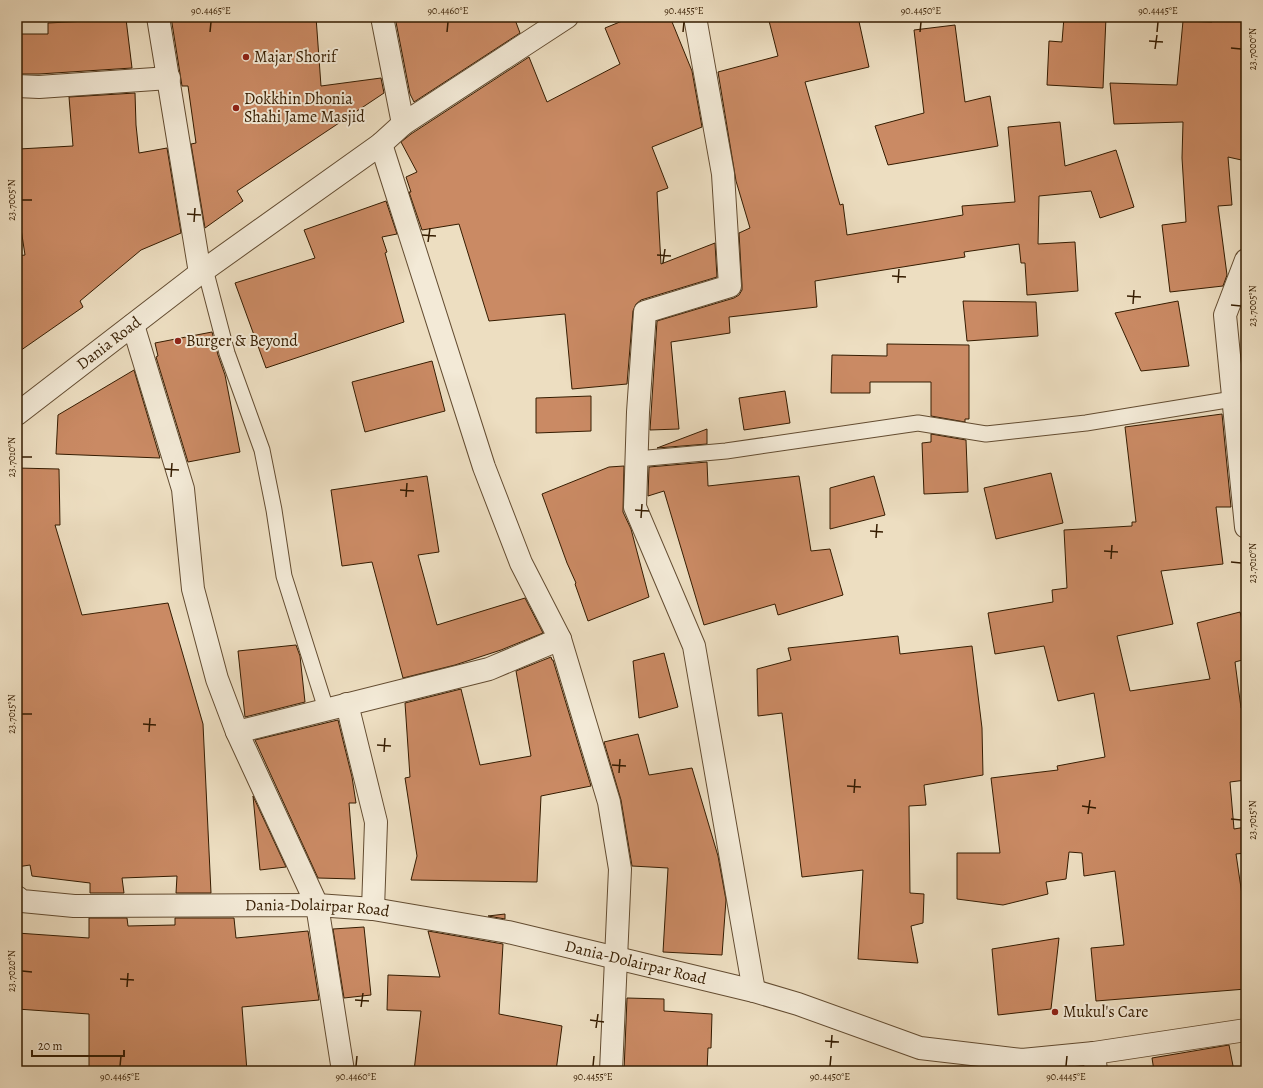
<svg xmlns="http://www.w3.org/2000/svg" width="1263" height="1088" viewBox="0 0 1263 1088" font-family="Alegreya,serif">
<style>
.building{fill:#ca8a64;stroke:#351c01}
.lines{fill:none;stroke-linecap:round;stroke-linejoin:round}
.lane-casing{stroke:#634c31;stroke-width:17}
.street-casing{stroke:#634c31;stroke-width:24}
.lane{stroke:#f3ead7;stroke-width:15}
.street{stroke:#f3ead7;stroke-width:22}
.ticks{fill:none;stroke:#351c01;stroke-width:1.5}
.poi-dot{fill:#8f2418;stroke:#f3ead7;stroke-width:1.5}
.labels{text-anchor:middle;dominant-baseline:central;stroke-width:4;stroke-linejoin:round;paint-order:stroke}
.poi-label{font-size:16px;fill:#351c01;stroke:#f3ead7;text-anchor:start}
.street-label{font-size:16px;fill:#351c01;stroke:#f3ead7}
.neatline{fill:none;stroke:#351c01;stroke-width:1.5}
.ticks-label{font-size:10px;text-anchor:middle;fill:#351c01}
</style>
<rect width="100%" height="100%" fill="#eddec1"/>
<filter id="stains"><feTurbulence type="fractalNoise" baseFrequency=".005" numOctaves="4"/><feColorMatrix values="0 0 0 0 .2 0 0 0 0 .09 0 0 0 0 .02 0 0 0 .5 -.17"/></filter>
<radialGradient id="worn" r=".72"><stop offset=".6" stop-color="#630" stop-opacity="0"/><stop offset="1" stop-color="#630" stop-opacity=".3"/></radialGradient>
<g class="building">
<path d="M171,17h145l5,69 60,-8 3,15 -147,98 6,10 -38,27 -14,-84 5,-1 -8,-57h-6z"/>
<path d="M395,17h119l6,16 -106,69 -4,-8z"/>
<path d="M632,17h38l22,54 10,56 -50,20 16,41 -11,4 4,72 54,-21 2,34 -76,23 -5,4 -3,7 -6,73 -55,5 -7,-75 -76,7 -30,-97 -37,6 -13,-38h2l-5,-15 11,-5 -16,-30 10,-8 118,-77 18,45 73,-38 -15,-36z"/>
<path d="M768,17h90l11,50 -64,15 35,123 3,-1 4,31 116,-20 -1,-9 53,-4 -7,-75 52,-5 5,44 51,-16 18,57 -34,11 -9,-27 -52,5 -1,48 37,-2 3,49 -51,4 -2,-32h-4l-2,-19 -55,8 1,5 -150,24 2,26 -88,10 1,16 -59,9 8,87 -29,1 7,-109 77,-23 5,-3 3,-5v-5l-3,-52 11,-5 -14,-47 -18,-109 60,-16z"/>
<path d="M1064,17h42l-3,71 -56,-3 2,-44 13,1z"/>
<path d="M1212,17h31l1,15 2,-1v130l-18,-4 4,48 -14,1 9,69 -4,11 -53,6 -8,-67 24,-3 -4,-64 1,-36 -69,2 -4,-41 67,2 6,-64 29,1z"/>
<path d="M126,19l6,49 -93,6h-22v-40h31v-11z"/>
<path d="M955,25l10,77 25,-6 8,50 -110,19 -13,-39 49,-13 -10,-83z"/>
<path d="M135,93l1,32 3,28 28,-5 14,85 -40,17 -61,51 3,6 -66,46v-97l8,-1 -7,-46h3l-2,-60 54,-3 -4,-49z"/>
<path d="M386,201l11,33 -15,3 5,15 -2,1 19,69 -138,46 -31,-85 80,-25 -11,-28z"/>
<path d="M963,301l73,1 2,34 -71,5z"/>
<path d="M1178,301l11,65 -48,5 -26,-58z"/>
<path d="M212,332l6,23 7,20 15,77 -52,10 -32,-105 2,-1 -3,-13z"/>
<path d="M887,344l82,1v74h-4v3l-34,-6v-34h-61v11h-39l1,-38 55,1z"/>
<path d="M432,361l13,50 -80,21 -13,-50z"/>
<path d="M134,370l26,88 -104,-4 2,-39z"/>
<path d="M785,391l5,32 -46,7 -5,-32z"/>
<path d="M591,396v35l-55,2v-35z"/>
<path d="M1222,414l9,93h-15l7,57 -62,7 12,53 -56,12 13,55 80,-12 -13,-56 43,-11 6,24v23l-11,3 6,46 5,-1v73l-16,2 4,47 12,-2v26l-10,1 10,68v67l-150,12 -5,-53 33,-3 -9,-74 -31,5 -2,-23 -13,-1 -3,27 -20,3 2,12 -45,11 -46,-6v-46h43l-9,-75 67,-8 -1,-4 48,-9 -11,-64 -36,8 -14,-55 -49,8 -7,-41 65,-11 -1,-12 15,-2 -3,-58 68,-4v-4h4l-11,-95z"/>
<path d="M707,429v15l-50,4z"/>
<path d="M931,434l35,6 2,52 -44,2 -2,-51 9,-1z"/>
<path d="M707,462l1,24 91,-10 12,75 19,-2 13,46 -65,20 -3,-11 -71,21 -40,-134 -16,5 1,-29z"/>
<path d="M624,466l-1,46 8,17 18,68 -61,24 -13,-37 1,-1 -9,-20 -25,-69 67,-27z"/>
<path d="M17,468l42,1 1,56h-5l27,90 86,-12 35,121 8,169h-35l1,-17 -55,2 2,15h-34v-10l-58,-7 -2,-11 -13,2z"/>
<path d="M1051,473l12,50 -67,16 -12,-51z"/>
<path d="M427,476l12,76 -21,3 19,70 88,-27 18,35 -42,17 -46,15 -52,13 -31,-116 -30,4 -11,-76z"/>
<path d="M874,476l11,39 -55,14v-41z"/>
<path d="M898,636l2,18 72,-8 10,82 1,47 -59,10 2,20 -17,1 1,87 14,1 -1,29 -12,3 7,37 -60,-4 5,-89 -61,7 -20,-164 -24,3 -1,-47 34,-9 -3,-12z"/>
<path d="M296,645l4,11 5,46 -60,15 -7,-66z"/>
<path d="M664,653l14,54 -39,11 -6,-57z"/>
<path d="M551,657l1,3h1l38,126 -50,10 -4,86 -126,-2 6,-24 -12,-78 5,-1 -5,-74 56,-14 19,76 51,-9 -15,-85z"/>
<path d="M338,720l14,57 4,26h-7l6,76 -37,-1 -63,-138z"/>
<path d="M638,734l11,41 43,-7 26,88 8,44 -4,55 -59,-3 5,-84 -36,-2 -11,-66 -17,-58z"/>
<path d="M253,796l33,71 -26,3z"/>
<path d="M505,914v5l-17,-3z"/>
<path d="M89,918h38l1,8 47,-1v-7h59l2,20 72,-7 11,69 -77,7 5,64h-158v-57l-72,-5v-76l72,5z"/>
<path d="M364,927l7,68 -27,3 -11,-69z"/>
<path d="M428,931l75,13 -4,70 63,12 -6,45h-142l7,-60 -34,-1 1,-35 52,2z"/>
<path d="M1059,938l-8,71 -53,6 -6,-66z"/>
<path d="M627,998l37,1v12l48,3 -1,34h-3l-1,23h-83z"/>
<path d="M1229,1045l5,26h-80l-2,-13z"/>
</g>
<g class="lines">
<defs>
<g id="lane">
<path d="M205,269l22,84 35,97 12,60 10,66 42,133"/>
<path d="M637,459l89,-8 192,-28 68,11 100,-11 147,-24"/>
</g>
<g id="street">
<path d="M158,17l42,256"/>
<path d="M382,17l21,107"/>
<path d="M695,17l28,157 7,112 -85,26 -7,100 -3,95 59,139 60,345"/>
<path d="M17,86l22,1 130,-9"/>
<path d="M381,144l103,323 37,96 39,76 49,163 11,67 -9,202"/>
<path d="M1246,260l-21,55 21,212"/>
<path d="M133,325l50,164 10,100 24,90 20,53"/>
<path id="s1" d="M17,414l183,-141 181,-129 22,-20 164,-107"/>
<path d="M347,704l29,118 -3,87"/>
<path id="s2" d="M17,897l5,4 52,5 243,-1 56,4 135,23 246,59 44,13 122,44 102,12 72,-7 152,-23"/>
<path d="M1094,1053l2,18"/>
<path d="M343,1071l-26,-166 -80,-173 252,-63 71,-30"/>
</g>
</defs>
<use href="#lane" class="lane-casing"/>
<use href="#street" class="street-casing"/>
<use href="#lane" class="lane"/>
<use href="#street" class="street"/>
</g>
<path class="ticks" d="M210,32l1,-10M447,32l1,-10M683,32l1,-10M920,32l1,-10M1157,32l1,-10M1149,41l14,1M1231,48l10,1M1155,49l2,-14M22,200h10M187,214l14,1M194,222l1,-14M422,235l14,1M428,242l2,-14M657,255l14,1M663,263l2,-14M892,276l14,1M898,283l1,-14M1127,296l14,1M1133,304l1,-14M1231,305l10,1M22,457h10M165,469l14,1M171,477l1,-14M400,490l14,1M406,497l1,-14M635,510l14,1M641,518l1,-14M870,531l13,1M876,538l1,-14M1104,551l14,1M1111,559l1,-14M1231,562l10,1M22,714h10M143,724l13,1M149,732l1,-14M377,745l14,1M384,752l1,-14M612,765l14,1M619,773l1,-14M847,786l14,1M854,793l1,-14M1082,806l14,2M1088,814l2,-14M1231,819l10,1M22,971l10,1M120,979l14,1M127,987l1,-14M355,1000l14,1M361,1007l2,-14M590,1020l14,2M596,1028l2,-14M825,1041l14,1M831,1048l1,-13M120,1066l1,-10M356,1066l1,-10M593,1066l1,-10M830,1066l1,-10M1066,1066l1,-10"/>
<g class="poi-dot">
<circle cx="246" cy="57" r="4"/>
<circle cx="236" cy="108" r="4"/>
<circle cx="178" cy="341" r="4"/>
<circle cx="1055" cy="1012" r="4"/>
</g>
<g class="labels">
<g class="poi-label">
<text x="254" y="57">Majar Shorif</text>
<text x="244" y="99">Dokkhin Dhonia<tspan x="244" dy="18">Shahi Jame Masjid</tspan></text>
<text x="186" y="341">Burger &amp; Beyond</text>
<text x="1063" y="1012">Mukul's Care</text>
</g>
<g class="street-label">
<text stroke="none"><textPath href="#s1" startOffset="116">Dania Road</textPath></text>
<text stroke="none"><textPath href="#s2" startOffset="302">Dania-Dolairpar Road</textPath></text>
<text stroke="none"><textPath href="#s2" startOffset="626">Dania-Dolairpar Road</textPath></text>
</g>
</g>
<rect width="1263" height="1088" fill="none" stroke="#eddec1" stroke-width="44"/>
<path d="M32 1050v6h92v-6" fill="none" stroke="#351c01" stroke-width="2"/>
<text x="38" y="1050" font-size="12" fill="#351c01" stroke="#f3ead7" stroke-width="3" paint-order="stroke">20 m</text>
<rect x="22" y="22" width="1219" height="1044" class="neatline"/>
<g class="ticks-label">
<text x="211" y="14">90.4465°E</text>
<text x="448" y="14">90.4460°E</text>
<text x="684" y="14">90.4455°E</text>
<text x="921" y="14">90.4450°E</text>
<text x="1158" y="14">90.4445°E</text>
<text transform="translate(1252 49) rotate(-90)" y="4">23.7000°N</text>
<text transform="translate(11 200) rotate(-90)" y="4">23.7005°N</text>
<text transform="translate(1252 306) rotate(-90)" y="4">23.7005°N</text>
<text transform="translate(11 457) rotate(-90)" y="4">23.7010°N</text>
<text transform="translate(1252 563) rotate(-90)" y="4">23.7010°N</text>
<text transform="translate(11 714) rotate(-90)" y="4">23.7015°N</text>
<text transform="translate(1252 820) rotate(-90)" y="4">23.7015°N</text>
<text transform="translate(11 971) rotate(-90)" y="4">23.7020°N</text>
<text x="120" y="1080">90.4465°E</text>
<text x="356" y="1080">90.4460°E</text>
<text x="593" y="1080">90.4455°E</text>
<text x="830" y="1080">90.4450°E</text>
<text x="1066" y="1080">90.4445°E</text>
</g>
<rect width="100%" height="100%" filter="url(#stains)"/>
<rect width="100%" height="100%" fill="url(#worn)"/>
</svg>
